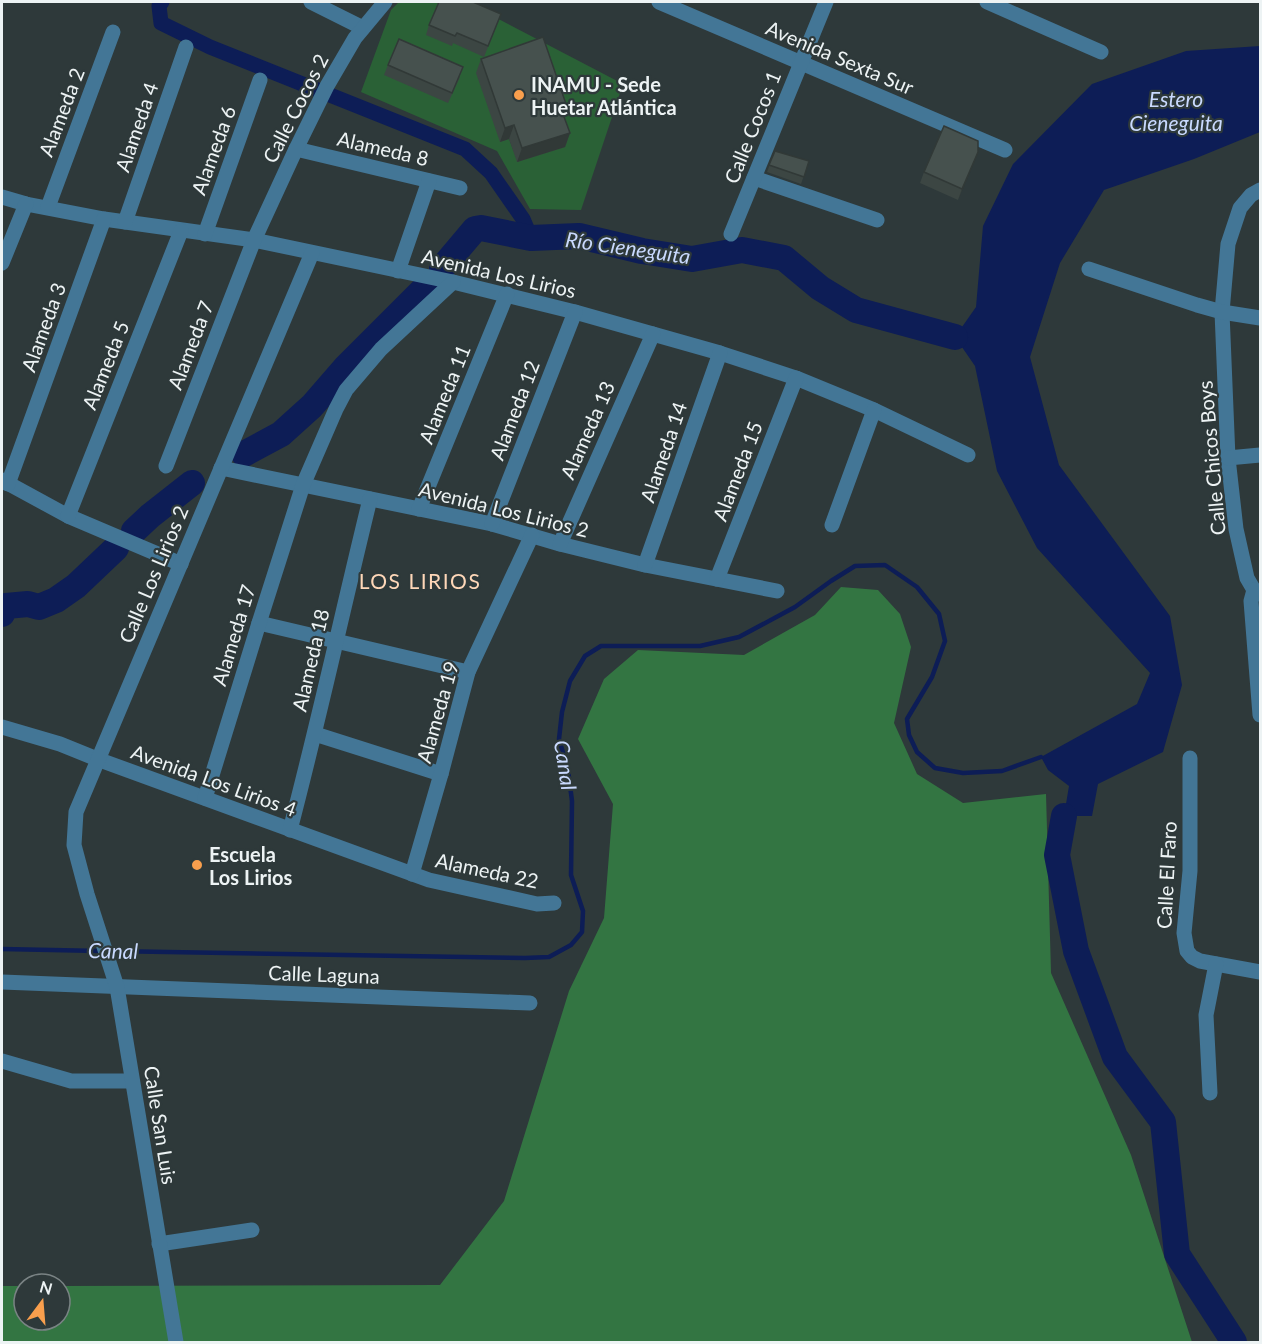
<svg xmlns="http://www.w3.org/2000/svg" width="1262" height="1344" viewBox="0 0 1262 1344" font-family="Lato,sans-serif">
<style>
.green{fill:#2a6136;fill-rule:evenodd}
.forest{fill:#337542}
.water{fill:#0d1d56}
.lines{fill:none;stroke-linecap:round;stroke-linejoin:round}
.stream{stroke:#0d1d56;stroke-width:4.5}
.canal{stroke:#0d1d56;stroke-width:15}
.river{stroke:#0d1d56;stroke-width:26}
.minor{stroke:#437696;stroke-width:15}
.wall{fill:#3c4643}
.shaded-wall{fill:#313937}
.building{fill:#46514e;stroke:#313937;stroke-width:1.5}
.poi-dot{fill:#f99f4d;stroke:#2e393a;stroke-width:2}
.labels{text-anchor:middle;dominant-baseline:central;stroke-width:4.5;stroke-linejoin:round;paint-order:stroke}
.street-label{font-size:20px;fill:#edf3f4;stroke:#2e393a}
.poi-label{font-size:20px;font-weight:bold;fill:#edf3f4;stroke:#2e393a;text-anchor:start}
.water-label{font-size:21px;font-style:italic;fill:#c9d9fe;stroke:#2e393a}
.neighbourhood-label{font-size:21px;letter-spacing:1.5px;fill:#fed7b8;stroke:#2e393a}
</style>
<rect width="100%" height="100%" fill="#2e393a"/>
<path class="green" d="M399,2h67l157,82 -42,126 -51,-1 -33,-58 -136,-59 30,-82zM555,120l-37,42 -9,-23z"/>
<path class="forest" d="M841,587l37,3 22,24 11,33 -17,76 23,51 46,29 83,-9 5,179 80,182 61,187h-1190v-56h22v34h36v-34l380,-1 64,-84 65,-210 35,-73 9,-114 -35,-65 26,-60 34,-29 106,5 71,-40z"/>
<path class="water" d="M1260,46v86l-66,27 -90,31 -44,73 -30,94 29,108 111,151 12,69 -19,67 -65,32 -6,32h-28l5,-30 -21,-16 -7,-13 96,-53 13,-31 -113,-125 -40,-77 -22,-105 -20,-29 21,-30 7,-81 30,-62 79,-80 94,-33z"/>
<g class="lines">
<g class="stream">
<path d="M2,949l99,2"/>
<path d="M109,951l416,7 24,-1 22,-12 11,-13 1,-21 -12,-36 1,-74 -4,-31 -9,-31 3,-27 8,-31 15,-25 16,-10h99l39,-9 56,-30 36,-26 24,-15 30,-1 32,22 22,27 6,27 -13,36 -25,42 2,16 8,17 18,16 28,5 39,-2 39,-14"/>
</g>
<path class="canal" d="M162,2l-3,4 2,17 49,24 255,102 26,24 32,46 8,19"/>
<g class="river">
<path d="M442,268l33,-39 6,-1 50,10 48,-2 63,15 50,8 50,-9 42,8 36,30 36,22 99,27"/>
<path d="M244,454l37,-20 31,-28 33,-38 80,-80"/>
<path d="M134,531l16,-15 42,-33"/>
<path d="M2,614l4,-8 22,-2 11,3 17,-7 20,-14 40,-38"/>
<path d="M1064,816l-7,39 19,96 39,106 48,65 14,132 57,88"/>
</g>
<g class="minor">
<path d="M311,2l52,26"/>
<path d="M659,2l346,148"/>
<path d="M987,2l114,50"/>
<path d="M296,149l164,39"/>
<path d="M754,178l123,42"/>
<path d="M1260,190l-9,5 -11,13 -12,36 -6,68 6,146 8,71 11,49 7,12 6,4"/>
<path d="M2,197l24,7 78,15 150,21 199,42 122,30 145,41 76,25 78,32 94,45"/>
<path d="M48,207l65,-175"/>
<path d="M125,222l61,-175"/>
<path d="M205,234l55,-154"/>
<path d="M731,234l95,-232"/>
<path d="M2,263l24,-59"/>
<path d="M1089,269l108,36 25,7 38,6"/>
<path d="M398,271l31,-90"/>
<path d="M1228,458l32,-3"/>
<path d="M166,466l88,-226 42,-91 31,-63 28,-48 30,-36"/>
<path d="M221,468l271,56 68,20 85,21 132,26"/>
<path d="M2,480l66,36 113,48"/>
<path d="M8,484l96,-265"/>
<path d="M419,509l88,-215"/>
<path d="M68,516l113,-285"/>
<path d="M492,524l83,-212"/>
<path d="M832,525l42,-115"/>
<path d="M560,544l93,-210"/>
<path d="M645,565l75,-212"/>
<path d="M717,579l79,-201"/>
<path d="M1254,590l-3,11 9,114"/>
<path d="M259,623l209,49"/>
<path d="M2,727l58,17 37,15 332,121 108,24 17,-1"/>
<path d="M315,734l126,40"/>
<path d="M1190,758v113l-6,62 3,18 5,6 8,4 60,11"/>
<path d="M205,798l54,-175 44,-138 33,-76 10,-19 35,-41 72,-67"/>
<path d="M290,830c29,-110 53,-221 80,-331"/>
<path d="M412,874l29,-100 27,-102 64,-137"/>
<path d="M2,982l528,21"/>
<path d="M2,1061l69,20h61"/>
<path d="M1210,1093l-4,-78 10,-51"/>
<path d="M159,1244l93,-14"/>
<path d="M176,1342l-59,-355 -30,-93 -13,-49 2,-33 236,-559"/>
</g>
</g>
<g class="wall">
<path d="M501,14l-17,43 -31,-14 -1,3 -26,-11 3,-10z"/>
<path d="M481,59l82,54 7,20 -5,14 -48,15 -8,-23 -9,3 -24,-69z"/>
<path d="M388,65l72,12 -12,26 -64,-28z"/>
<path d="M775,151l34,10 -8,23 -34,-12z"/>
<path d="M978,152l-20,48 -38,-17 4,-11z"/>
</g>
<g class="shaded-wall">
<path d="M566,104l-5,14 -1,-12z"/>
<path d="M514,125l-5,14 -9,3 5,-14z"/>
<path d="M570,133l-5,14 -48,15 5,-14z"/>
<path d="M978,152l-4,11 -16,37 4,-11z"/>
</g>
<g class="building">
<path d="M439,2h34l28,12 -13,32 -31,-13 -2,3 -26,-11z"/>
<path d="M543,37l23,67 -6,2 10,27 -48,15 -8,-23 -9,3 -24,-69z"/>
<path d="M399,39l64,28 -11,26 -64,-28z"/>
<path d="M944,126l34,15v11l-16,37 -38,-17z"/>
<path d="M775,151l34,10 -5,16 -35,-12z"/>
</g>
<g class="poi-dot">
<circle cx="519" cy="95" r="6"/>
<circle cx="197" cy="865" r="6"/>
</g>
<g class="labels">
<g class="street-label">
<text transform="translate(840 57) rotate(23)">Avenida Sexta Sur</text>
<text transform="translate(295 108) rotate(-63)">Calle Cocos 2</text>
<text transform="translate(61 112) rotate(-69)">Alameda 2</text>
<text transform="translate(136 127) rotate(-71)">Alameda 4</text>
<text transform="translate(752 127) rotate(-68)">Calle Cocos 1</text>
<text transform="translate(383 148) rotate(13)">Alameda 8</text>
<text transform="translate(213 150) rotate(-70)">Alameda 6</text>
<text transform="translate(499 273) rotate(13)">Avenida Los Lirios</text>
<text transform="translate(43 327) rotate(-70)">Alameda 3</text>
<text transform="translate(190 345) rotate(-69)">Alameda 7</text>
<text transform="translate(105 365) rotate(-68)">Alameda 5</text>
<text transform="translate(444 394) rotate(-68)">Alameda 11</text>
<text transform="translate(514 410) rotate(-69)">Alameda 12</text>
<text transform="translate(587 430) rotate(-66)">Alameda 13</text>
<text transform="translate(663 452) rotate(-71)">Alameda 14</text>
<text transform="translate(1211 458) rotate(-95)">Calle Chicos Boys</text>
<text transform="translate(737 471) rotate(-69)">Alameda 15</text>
<text transform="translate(504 509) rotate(14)">Avenida Los Lirios 2</text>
<text transform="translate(153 574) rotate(-67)">Calle Los Lirios 2</text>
<text transform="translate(233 635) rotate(-73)">Alameda 17</text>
<text transform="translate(310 660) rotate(-77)">Alameda 18</text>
<text transform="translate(437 712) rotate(-74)">Alameda 19</text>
<text transform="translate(214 780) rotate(20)">Avenida Los Lirios 4</text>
<text transform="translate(487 870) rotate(12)">Alameda 22</text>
<text transform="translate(1166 875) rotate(-87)">Calle El Faro</text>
<text transform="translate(324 974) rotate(2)">Calle Laguna</text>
<text transform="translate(161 1125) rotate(81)">Calle San Luis</text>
</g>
<g class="poi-label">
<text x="531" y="84">INAMU - Sede<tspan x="531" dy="23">Huetar Atlántica</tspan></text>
<text x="209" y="854">Escuela<tspan x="209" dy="23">Los Lirios</tspan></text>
</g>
<g class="water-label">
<text x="1176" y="98">Estero<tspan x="1176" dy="24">Cieneguita</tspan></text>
<text transform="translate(628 247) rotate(8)">Río Cieneguita</text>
<text transform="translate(566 765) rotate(81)">Canal</text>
<text transform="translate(113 950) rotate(1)">Canal</text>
</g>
<g class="neighbourhood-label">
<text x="420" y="580">LOS LIRIOS</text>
</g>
</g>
<rect width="1262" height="1344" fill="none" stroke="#edf3f4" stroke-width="6"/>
<g transform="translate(42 1302) rotate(16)"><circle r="28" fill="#2e393a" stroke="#7a8384" stroke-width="1.5"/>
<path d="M0-4.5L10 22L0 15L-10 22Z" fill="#f99f4d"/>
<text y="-9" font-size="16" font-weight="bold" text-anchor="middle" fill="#edf3f4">N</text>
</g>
</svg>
